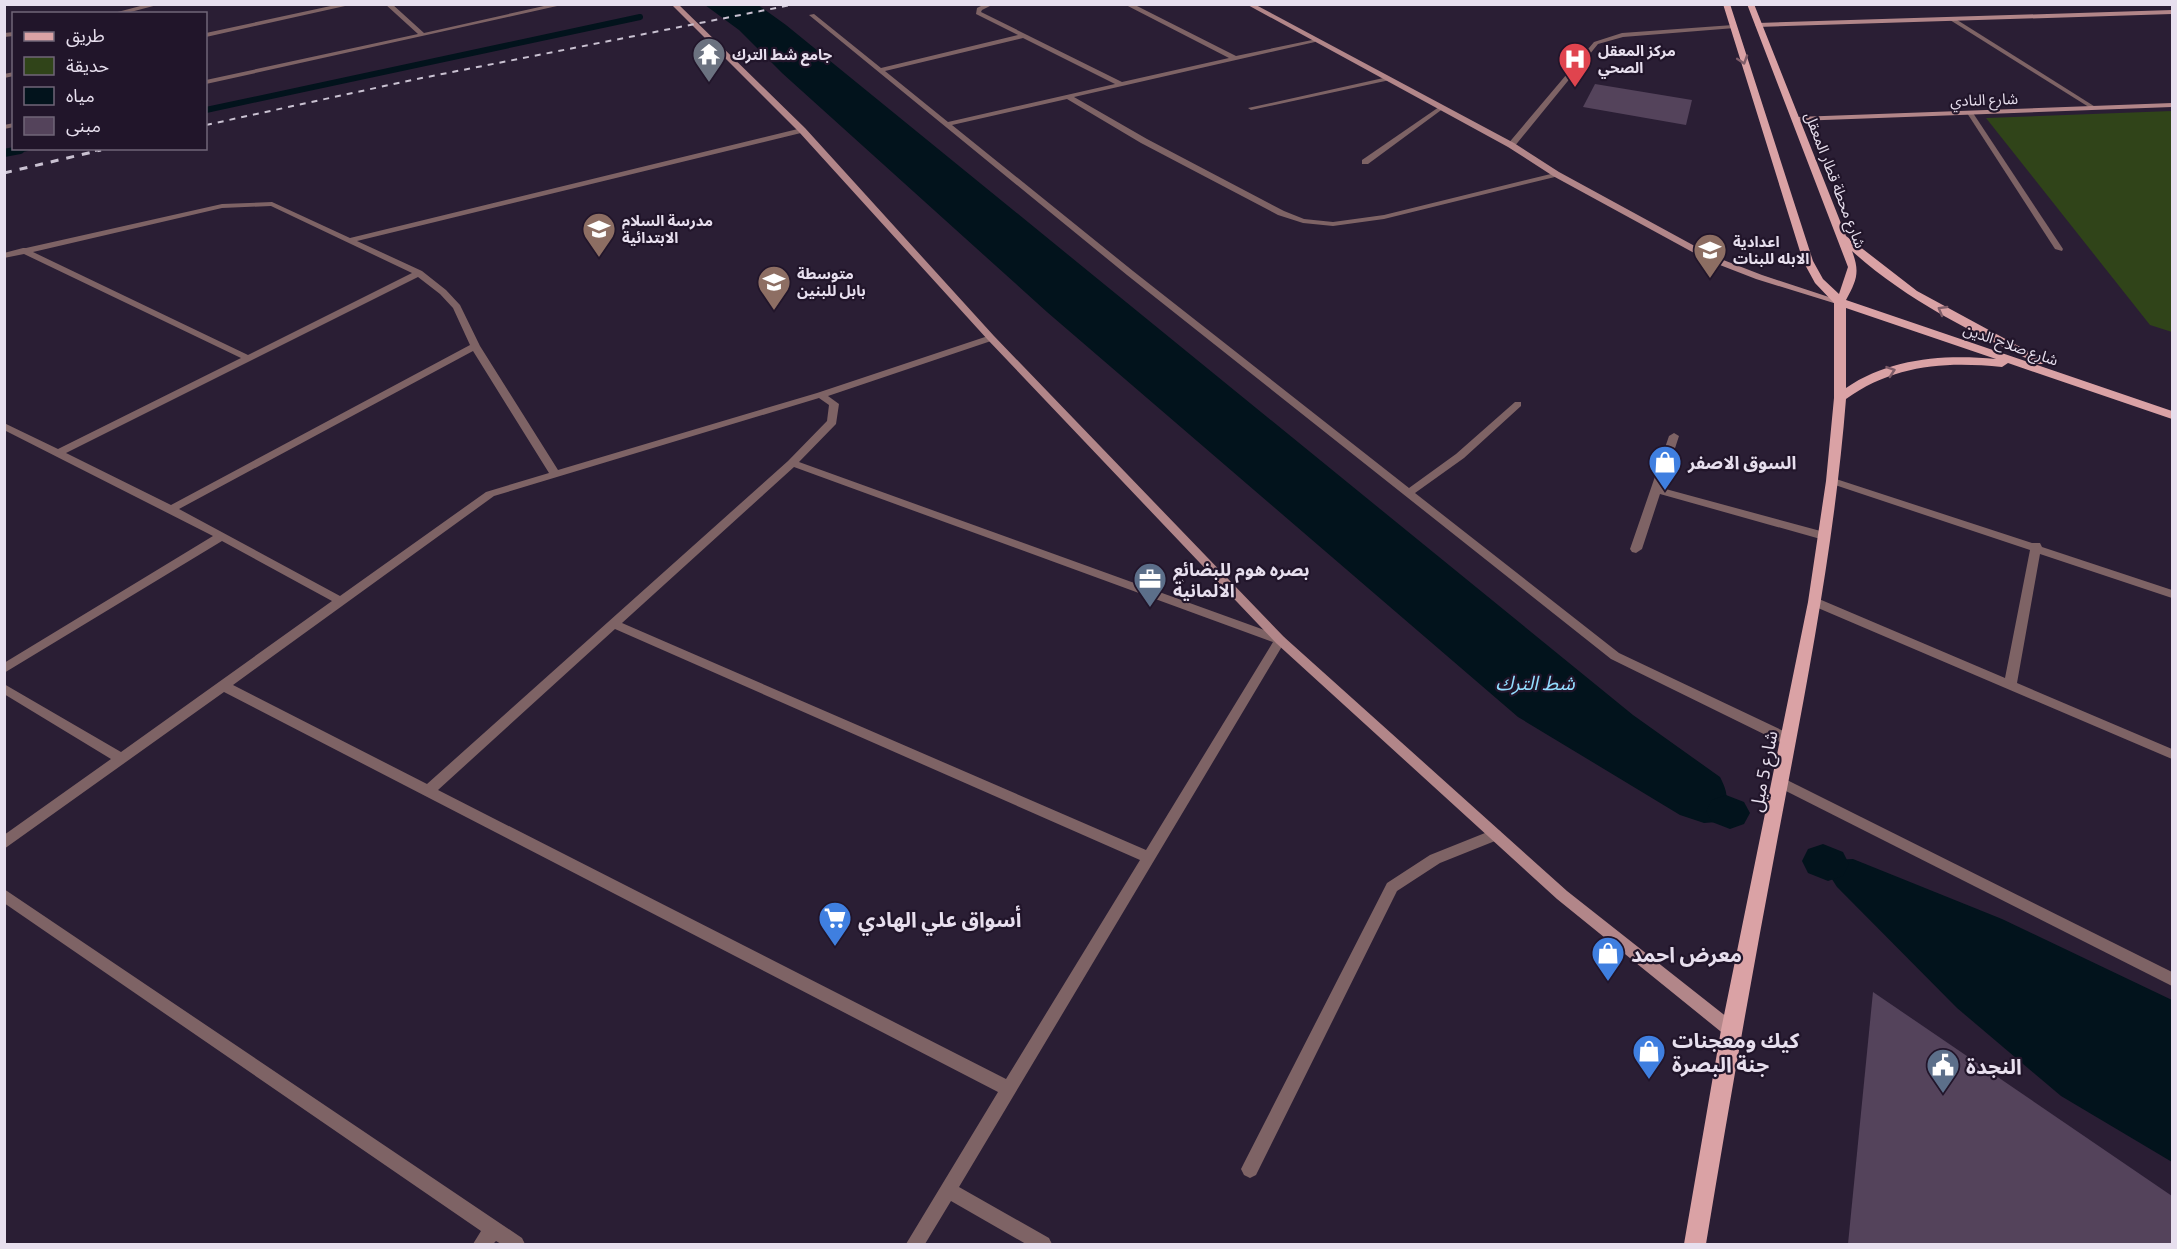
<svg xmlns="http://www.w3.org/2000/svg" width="2177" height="1249" viewBox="0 0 2177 1249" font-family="'Exo 2','Noto Sans Arabic',sans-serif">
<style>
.green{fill:#304419}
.water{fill:#02131c}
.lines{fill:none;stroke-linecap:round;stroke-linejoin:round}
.stream-far1{stroke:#02131c;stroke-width:6}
.stream{stroke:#02131c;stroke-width:8}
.canal{fill:#02131c;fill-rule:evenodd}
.building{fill:#54435b}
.street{fill:#7e6365;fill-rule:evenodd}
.secondary{fill:#b28689;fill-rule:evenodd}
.primary{fill:#daa2a5;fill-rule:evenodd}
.rail-far1{stroke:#c9c1d1;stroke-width:2;stroke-dasharray:6 6;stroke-linecap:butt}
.rail{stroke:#c9c1d1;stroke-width:3;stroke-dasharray:8 8;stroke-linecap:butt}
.oneway{stroke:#7e5c68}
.labels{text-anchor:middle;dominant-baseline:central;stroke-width:4.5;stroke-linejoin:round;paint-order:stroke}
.far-poi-label{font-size:15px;font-weight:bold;fill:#e7dfee;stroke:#21152a;text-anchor:start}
.far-street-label{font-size:15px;fill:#e7dfee;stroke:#21152a}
.poi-label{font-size:18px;font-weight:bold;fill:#e7dfee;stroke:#21152a;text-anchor:start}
.street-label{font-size:18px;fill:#e7dfee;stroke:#21152a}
.water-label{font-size:20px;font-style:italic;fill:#93ddff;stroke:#21152a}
.near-poi-label{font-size:21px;font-weight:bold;fill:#e7dfee;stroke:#21152a;text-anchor:start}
</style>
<rect width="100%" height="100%" fill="#2a1e34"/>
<path class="green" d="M2172,111v221l-22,-7 -164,-207z"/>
<g class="water">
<path d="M705,5h53l28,20 847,690 87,62c9,17 10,29 -3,45l-13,1 -24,-8 -162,-98 -471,-405 -265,-239 -43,-43z"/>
<path d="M1853,859l149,60 170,81v162l-111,-66 -104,-88 -120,-121 -9,-14v-9l5,-4z"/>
</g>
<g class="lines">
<g class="stream-far1">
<path d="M206,110l434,-93"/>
<path d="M13,151l14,-3"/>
</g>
<path class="stream" d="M4,153l16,-3"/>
<g class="canal">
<path d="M1726,795l18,7 6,11 -6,11 -14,5 -18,-7 -6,-11 6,-11z"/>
<path d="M1823,844l20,8 6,12 -6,12 -15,5 -20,-8 -6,-12 6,-12z"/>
</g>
</g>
<g class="building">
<path d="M1595,84l97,16 -6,25 -103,-18z"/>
<path d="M1873,992l299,204v48h-324z"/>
</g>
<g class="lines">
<g class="street">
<path d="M148,4h13l-38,10h-13z"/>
<path d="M340,4h14l-148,33v-4z"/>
<path d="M385,4h7l32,29 129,-29h13l-360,80v-4l212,-46z"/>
<path d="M985,4h9l-12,6 -1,2 141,70 107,-24 -105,-54h9l103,52 81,-17 -2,3 -241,55 73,42 137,72 20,8 29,3 51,-7 175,-43v4l-175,43 -51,7 -30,-3 -25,-8 -137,-72 -74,-44 -115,26 181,146 276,217 47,-34 59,-52h6v4l-57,52 -49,35 204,160 175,83 2,4 -2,4h-10l-173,-85 -484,-384 -318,-260 5,-1 67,54 137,-33 -42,-21 1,-6zM1023,38l92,46 -167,38 -63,-51z"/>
<path d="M1950,18h4l143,90 -5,1 -142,-89z"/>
<path d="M1733,25l2,3 -112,9 -25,7 -84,103 -7,-2 87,-103 28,-9z"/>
<path d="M14,32v4l-10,1v-4z"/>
<path d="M14,72v4l-10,2v-4z"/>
<path d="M1388,77l3,2 -1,1 -139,30 -3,-2z"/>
<path d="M1439,107l5,1 -76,56h-6v-4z"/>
<path d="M1968,112l5,1 90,136 -1,2 -7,-2 -88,-136z"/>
<path d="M14,123v4l-10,2v-4z"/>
<path d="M802,128l4,2 -1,2 -448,109 65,30 24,19 14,15 20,41 78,124 259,-77 171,-57h6v4l-166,56 11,8 -3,20 -37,38 485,175 2,3 -2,3 -325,544 90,51 3,6h-26l-75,-43 -26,43h-19l92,-152 -774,-400 -220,157v-14l107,-76 -107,-65v-10l117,68 211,-151 -110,-60 -218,132v-10l209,-127 -209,-106v-7l54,26 183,-91 -217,-104 -20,4v-5l19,-5h3l196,-44 50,-2 78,36zM271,206l141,67 -164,82 -215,-103 189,-44zM418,277l22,17 13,14 17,37 -299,160 -105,-52zM473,351l76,122 -63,19 -146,104 -161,-87zM819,398l10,7 -2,16 -39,40 -361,323 -194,-99 261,-189zM794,467l479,175 -127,208 -524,-227zM615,629l525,231 -134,219 -568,-289z"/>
<path d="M1674,433l5,3 -17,52 166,45 2,3 -2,3 -4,1 -164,-46 -18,55 -6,4 -4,-1 -2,-3 39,-113z"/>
<path d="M1833,478l199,65h8l2,4 130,43v8l-132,-44 -23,129 155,66v10l-361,-154 -2,-3 2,-3h8l186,79 25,-128 -201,-67 -1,-2z"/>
<path d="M1781,777l391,195v14l-396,-200 -2,-4 2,-4z"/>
<path d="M1495,829l5,2 2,4 -2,4 -60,24 -43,28 -141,284 -6,3 -6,-3 -3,-6 3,-6 143,-280 43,-28z"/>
<path d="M4,889l518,349 3,6h-24l-5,-3 -3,3h-20l8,-13 -477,-328z"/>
</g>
<g class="secondary">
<path d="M671,4h7l127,124 189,208 290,301 283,254 170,134 2,5 -2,5 -6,2 -6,-2 -168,-136 -281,-256 -288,-303 -189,-208z"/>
<path d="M1246,4h8l260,139 45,29 154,84 49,19 82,27 -1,2h-6l-81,-25 -49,-19 -154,-84 -45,-29z"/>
<path d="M2172,10v4l-414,13 -3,-2 3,-2z"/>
<path d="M2172,103v4l-375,14 -3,-2 3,-2z"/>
</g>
<path class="primary" d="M1723,4h7l83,257 10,18 16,15 9,-27 -101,-263h7l92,232 71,55 131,71 -2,2h-8c-66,-32 -132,-64 -186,-113 8,21 5,29 -6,49l326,111v8l-164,-56 -6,4c-57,-6 -109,-2 -156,32 -12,152 -42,299 -70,448 -25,132 -48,264 -70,397h-22l37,-214 87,-428 18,-121 8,-83v-95l-19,-20 -12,-22zM1846,308l150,51c-51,-5 -107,-1 -150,29z"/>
<g class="rail-far1">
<path d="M206,125l206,-45 384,-76"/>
<path d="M95,151l12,-3"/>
</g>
<path class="rail" d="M4,173l97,-23"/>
</g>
<defs><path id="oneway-chevron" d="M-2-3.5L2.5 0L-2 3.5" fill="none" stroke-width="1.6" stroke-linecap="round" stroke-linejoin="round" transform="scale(1.5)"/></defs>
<g class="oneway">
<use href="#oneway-chevron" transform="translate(1743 60) rotate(72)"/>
<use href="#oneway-chevron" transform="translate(1942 310) rotate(-150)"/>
<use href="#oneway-chevron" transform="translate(1891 371) rotate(-19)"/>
</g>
<defs>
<symbol id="temple-pin" viewBox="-11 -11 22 30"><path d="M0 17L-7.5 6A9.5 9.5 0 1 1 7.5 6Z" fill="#6b7280" stroke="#21152a"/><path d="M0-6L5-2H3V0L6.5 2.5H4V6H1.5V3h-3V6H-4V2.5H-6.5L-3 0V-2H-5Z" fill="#fff"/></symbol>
<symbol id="hospital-pin" viewBox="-11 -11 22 30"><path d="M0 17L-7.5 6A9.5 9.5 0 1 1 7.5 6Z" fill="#e0444e" stroke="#21152a"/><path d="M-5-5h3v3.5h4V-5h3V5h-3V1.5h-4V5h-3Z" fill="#fff"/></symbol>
<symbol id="school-pin" viewBox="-11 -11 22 30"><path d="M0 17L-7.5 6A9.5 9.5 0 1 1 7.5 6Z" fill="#8d6e63" stroke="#21152a"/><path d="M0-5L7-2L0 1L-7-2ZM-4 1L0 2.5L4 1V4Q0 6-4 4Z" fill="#fff"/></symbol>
<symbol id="shop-pin" viewBox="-11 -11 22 30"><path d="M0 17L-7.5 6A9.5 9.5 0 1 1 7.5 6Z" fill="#3f7fe0" stroke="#21152a"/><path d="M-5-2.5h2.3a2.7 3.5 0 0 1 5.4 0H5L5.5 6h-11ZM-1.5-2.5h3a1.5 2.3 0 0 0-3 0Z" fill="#fff"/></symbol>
<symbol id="office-pin" viewBox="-11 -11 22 30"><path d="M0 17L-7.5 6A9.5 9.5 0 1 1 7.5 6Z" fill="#5c6f8a" stroke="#21152a"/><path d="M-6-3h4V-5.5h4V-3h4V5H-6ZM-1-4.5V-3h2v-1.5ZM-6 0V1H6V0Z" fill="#fff"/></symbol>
<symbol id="supermarket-pin" viewBox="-11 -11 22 30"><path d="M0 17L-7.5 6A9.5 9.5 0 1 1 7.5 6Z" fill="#3f7fe0" stroke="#21152a"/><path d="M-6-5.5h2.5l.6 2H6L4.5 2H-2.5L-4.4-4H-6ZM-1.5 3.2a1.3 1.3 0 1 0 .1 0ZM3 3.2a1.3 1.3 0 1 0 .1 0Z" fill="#fff"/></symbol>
<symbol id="civic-pin" viewBox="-11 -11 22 30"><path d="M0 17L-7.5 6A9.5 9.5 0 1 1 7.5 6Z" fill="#5c6f8a" stroke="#21152a"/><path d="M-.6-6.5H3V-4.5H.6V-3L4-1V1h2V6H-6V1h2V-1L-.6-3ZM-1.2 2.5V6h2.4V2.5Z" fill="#fff"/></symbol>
</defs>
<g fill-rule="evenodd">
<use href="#temple-pin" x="690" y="35" width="38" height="52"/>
<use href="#hospital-pin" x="1556" y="40" width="38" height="52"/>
<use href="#school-pin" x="580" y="210" width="38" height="52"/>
<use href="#school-pin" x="1691" y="231" width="38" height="52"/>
<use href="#school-pin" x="755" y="263" width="38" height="52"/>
<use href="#shop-pin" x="1646" y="443" width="38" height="52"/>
<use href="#office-pin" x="1131" y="560" width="38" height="52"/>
<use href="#supermarket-pin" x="816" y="899" width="38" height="52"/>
<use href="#shop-pin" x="1589" y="934" width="38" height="52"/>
<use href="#shop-pin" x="1630" y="1032" width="38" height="52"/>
<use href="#civic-pin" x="1924" y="1046" width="38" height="52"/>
</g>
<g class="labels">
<g class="far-poi-label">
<text x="1598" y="50">مركز المعقل<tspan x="1598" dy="17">الصحي</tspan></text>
<text x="732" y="54">جامع شط الترك</text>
<text x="622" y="220">مدرسة السلام<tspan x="622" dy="17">الابتدائية</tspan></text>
<text x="1733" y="241">اعدادية<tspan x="1733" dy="17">الابله للبنات</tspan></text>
<text x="797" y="273">متوسطة<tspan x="797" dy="17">بابل للبنين</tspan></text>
</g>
<g class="far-street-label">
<text transform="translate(1984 99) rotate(-2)">شارع النادي</text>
<text transform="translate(1836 180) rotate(69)">شارع محطة قطار المعقل</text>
<text transform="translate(2011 344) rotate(19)">شارع صلاح الدين</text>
</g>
<g class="poi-label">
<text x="1688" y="462">السوق الاصفر</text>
<text x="1173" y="569">بصره هوم للبضائع<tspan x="1173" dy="21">الالمانية</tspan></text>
</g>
<g class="street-label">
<text transform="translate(1763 771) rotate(-79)">شارع 5 ميل</text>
</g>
<g class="water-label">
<text x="1535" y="682">شط الترك</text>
</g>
<g class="near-poi-label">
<text x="858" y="918">أسواق علي الهادي</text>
<text x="1631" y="953">معرض احمد</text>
<text x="1672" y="1039">كيك ومعجنات<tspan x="1672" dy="24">جنة البصرة</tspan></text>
<text x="1966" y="1065">النجدة</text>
</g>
</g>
<rect width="2177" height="1249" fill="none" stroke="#e7dfee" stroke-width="12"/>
<rect x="12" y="12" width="195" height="138" fill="#21152a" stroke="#706678" stroke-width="1.5"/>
<rect x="24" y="32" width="30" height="9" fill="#daa2a5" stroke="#706678" stroke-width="1.5"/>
<text x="66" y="42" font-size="18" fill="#e7dfee">طريق</text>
<rect x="24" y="57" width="30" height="18" fill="#304419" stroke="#706678" stroke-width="1.5"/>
<text x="66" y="72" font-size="18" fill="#e7dfee">حديقة</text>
<rect x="24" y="87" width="30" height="18" fill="#02131c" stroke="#706678" stroke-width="1.5"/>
<text x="66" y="102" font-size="18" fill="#e7dfee">مياه</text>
<rect x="24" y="117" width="30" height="18" fill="#54435b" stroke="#706678" stroke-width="1.5"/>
<text x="66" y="132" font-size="18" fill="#e7dfee">مبنى</text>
</svg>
